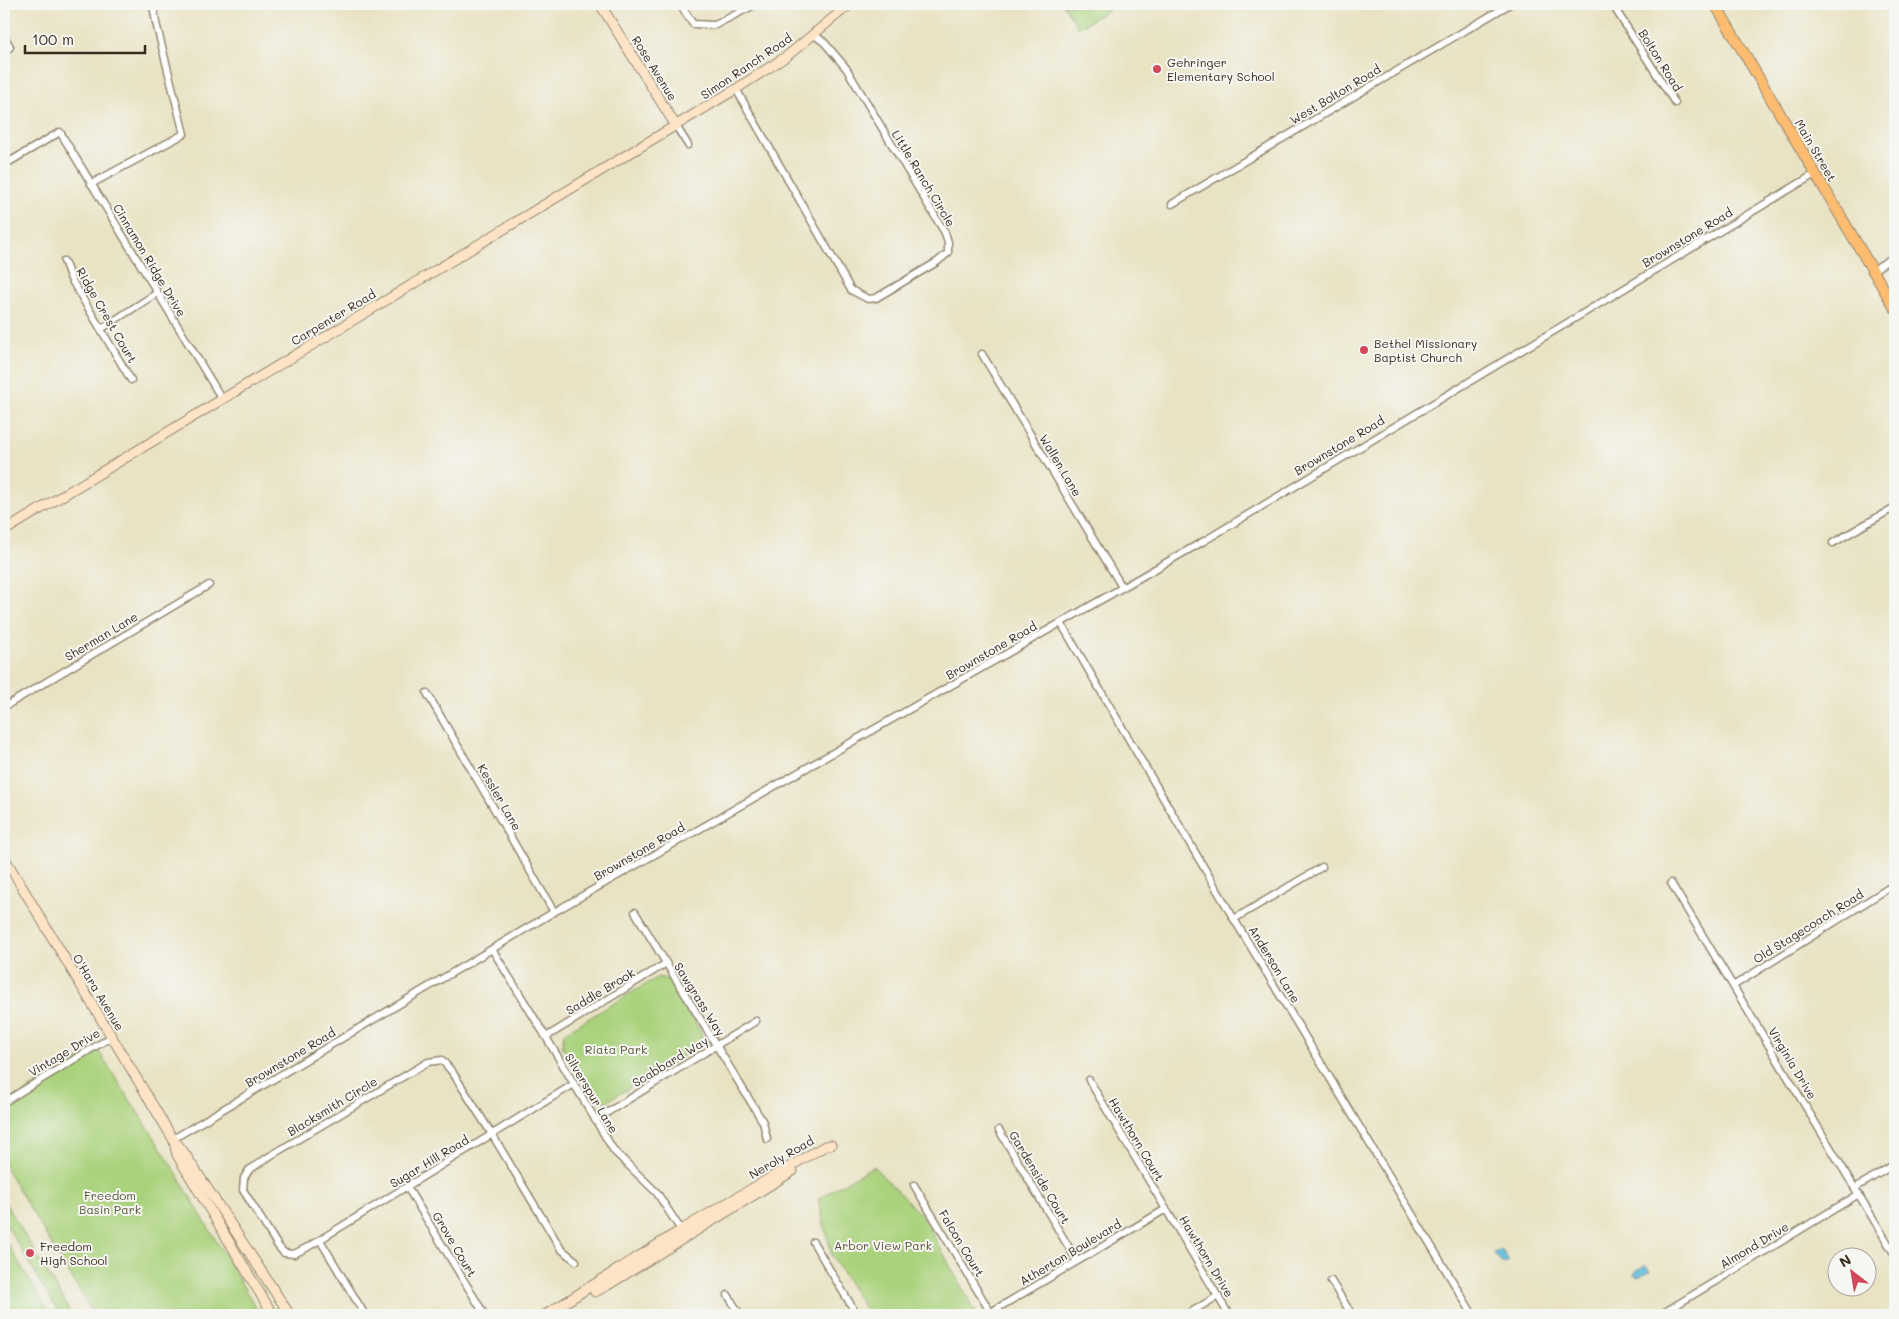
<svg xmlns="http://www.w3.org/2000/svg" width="1899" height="1319" viewBox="0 0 1899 1319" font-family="Mali,sans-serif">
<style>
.green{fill:#aad27c;stroke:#727e4d}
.water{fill:#5ebddc;stroke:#4c747d}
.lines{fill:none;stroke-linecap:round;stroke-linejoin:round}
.street-casing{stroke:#928671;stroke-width:9}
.secondary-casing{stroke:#928671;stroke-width:11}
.primary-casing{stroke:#928671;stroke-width:12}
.street{stroke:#fff;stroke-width:6}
.secondary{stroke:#fee4c6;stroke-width:9}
.primary{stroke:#fdbc70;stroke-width:10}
.poi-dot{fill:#d1495b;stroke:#f6f6f2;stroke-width:2}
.labels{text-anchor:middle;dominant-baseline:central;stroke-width:4;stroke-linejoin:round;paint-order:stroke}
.street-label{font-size:12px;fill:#3b2a1e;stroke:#f6f6f2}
.poi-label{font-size:12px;fill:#3b2a1e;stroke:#f6f6f2;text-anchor:start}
.park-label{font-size:12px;fill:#575436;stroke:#f6f6f2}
</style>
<rect width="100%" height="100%" fill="#f6f6f2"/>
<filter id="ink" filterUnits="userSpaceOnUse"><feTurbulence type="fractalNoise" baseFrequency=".02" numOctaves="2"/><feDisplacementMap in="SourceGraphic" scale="10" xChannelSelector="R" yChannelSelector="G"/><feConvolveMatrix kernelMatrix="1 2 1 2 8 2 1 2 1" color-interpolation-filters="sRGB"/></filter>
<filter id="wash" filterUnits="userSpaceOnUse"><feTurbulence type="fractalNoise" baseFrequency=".0096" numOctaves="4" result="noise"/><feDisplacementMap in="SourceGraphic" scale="20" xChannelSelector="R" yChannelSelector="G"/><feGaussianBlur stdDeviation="1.12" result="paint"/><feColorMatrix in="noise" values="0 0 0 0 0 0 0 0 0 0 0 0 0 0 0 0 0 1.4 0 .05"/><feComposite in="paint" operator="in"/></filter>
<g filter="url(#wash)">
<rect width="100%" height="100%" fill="#e9e3c4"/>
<g class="green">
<path d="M1063,4h54l-39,24z"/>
<path d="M658,977l12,3 32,54 -3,12 -93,56 -13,-5 -31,-51 2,-13z"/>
<path d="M97,1049l71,110 92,156h-166l-90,-150v-60z"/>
<path d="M873,1166l50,51 53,96 -3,2h-104l-37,-59 -14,-57z"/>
<path d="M4,1201l62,103 5,11h-11l-56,-94z"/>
<path d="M4,1238l47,77h-47z"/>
</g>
<g class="water">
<path d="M1501,1249l8,12 -6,3 -9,-11z"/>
<path d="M1645,1265l6,5 -13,7 -3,-2 1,-4z"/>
</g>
</g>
<g filter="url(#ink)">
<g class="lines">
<defs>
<g id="street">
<path d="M680,4l13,20 22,1 41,-21"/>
<path d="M1612,4l63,99"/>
<path d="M4,36l6,11 -6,5"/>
<path d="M736,89l115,201 17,9 8,-1 61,-36 11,-9v-11l-3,-9 -99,-165 -22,-26 -11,-8"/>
<path d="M676,126l12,19"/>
<path d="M4,165l56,-33 162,267"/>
<path d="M91,184l93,-50 -28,-111 -3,-19"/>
<path d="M1172,204l338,-200"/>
<path d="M64,261l7,18 60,101"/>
<path d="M1873,270l22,-14"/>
<path d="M101,329l56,-36"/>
<path d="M982,354l140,233"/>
<path d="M1833,543l62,-36"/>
<path d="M1061,623l173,296 239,396"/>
<path d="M427,693l127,219"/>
<path d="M4,707l205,-122"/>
<path d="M1671,883l224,372"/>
<path d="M635,912l128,210 4,17"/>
<path d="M1234,919l88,-52"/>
<path d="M492,949l54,88 68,114 43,42 26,40"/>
<path d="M1733,986l162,-102"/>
<path d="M546,1037l119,-73"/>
<path d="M1089,1080l140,235"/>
<path d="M574,1084l-266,163 -14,7 -10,-1 -6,-7 -35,-56 1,-12 5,-8 21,-14 158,-94 14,-2 11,13 40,63 68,113 15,12"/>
<path d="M4,1102l107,-65"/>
<path d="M595,1120l161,-99"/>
<path d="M999,1130l78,131"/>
<path d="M173,1139l381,-227 650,-371 611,-367"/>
<path d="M914,1185l77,128"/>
<path d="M407,1187l76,125"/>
<path d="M1855,1188l40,-24"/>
<path d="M320,1240l45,75"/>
<path d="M813,1242l44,73"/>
<path d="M1331,1281l21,34"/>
<path d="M728,1295l12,20"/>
<path d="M986,1315l180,-106"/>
<path d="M1186,1315l32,-19"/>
<path d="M1660,1315l199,-121"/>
</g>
<g id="secondary">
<path d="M600,4l76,122"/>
<path d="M4,531l732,-442 51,-33 63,-52"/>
<path d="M4,857l169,282 10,12 107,164"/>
<path d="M174,1142l3,13 96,160"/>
<path d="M595,1292l13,-7 185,-114"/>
<path d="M545,1315l136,-85 144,-84 6,-1"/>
</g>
<path id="primary" d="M1715,4l180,304"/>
</defs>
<use href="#street" class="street-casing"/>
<use href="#secondary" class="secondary-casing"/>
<use href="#primary" class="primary-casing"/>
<use href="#street" class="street"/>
<use href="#secondary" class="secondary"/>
<use href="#primary" class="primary"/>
</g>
</g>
<g class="poi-dot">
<circle cx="1157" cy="69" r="5"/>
<circle cx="1364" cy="350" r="5"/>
<circle cx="30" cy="1253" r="5"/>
</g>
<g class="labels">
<g class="street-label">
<text transform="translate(1661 60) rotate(58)">Bolton Road</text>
<text transform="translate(746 66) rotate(-34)">Simon Ranch Road</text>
<text transform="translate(655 68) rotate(58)">Rose Avenue</text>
<text transform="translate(1335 94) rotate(-31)">West Bolton Road</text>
<text transform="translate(1816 150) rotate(60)">Main Street</text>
<text transform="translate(924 178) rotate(59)">Little Ranch Circle</text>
<text transform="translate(1687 237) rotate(-31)">Brownstone Road</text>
<text transform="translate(150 260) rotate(59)">Cinnamon Ridge Drive</text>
<text transform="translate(107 315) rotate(60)">Ridge Crest Court</text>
<text transform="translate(333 317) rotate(-31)">Carpenter Road</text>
<text transform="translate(1339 445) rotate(-31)">Brownstone Road</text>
<text transform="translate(1061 465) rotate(59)">Wallen Lane</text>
<text transform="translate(101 636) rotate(-31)">Sherman Lane</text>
<text transform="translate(991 650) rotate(-30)">Brownstone Road</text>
<text transform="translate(500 797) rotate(60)">Kessler Lane</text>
<text transform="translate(639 851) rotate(-30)">Brownstone Road</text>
<text transform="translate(1808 926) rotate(-32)">Old Stagecoach Road</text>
<text transform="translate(1275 964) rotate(59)">Anderson Lane</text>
<text transform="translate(600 991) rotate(-31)">Saddle Brook</text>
<text transform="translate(99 992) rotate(59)">O'Hara Avenue</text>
<text transform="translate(700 999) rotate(58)">Sawgrass Way</text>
<text transform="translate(64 1052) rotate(-31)">Vintage Drive</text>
<text transform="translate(290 1057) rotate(-31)">Brownstone Road</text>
<text transform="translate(670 1061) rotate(-31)">Scabbard Way</text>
<text transform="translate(1793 1063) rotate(59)">Virginia Drive</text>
<text transform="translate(592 1093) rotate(59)">Silverspur Lane</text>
<text transform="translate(332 1106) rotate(-31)">Blacksmith Circle</text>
<text transform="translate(1137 1139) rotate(59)">Hawthorn Court</text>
<text transform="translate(781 1157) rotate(-30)">Neroly Road</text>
<text transform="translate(429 1161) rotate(-31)">Sugar Hill Road</text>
<text transform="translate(1040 1177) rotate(59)">Gardenside Court</text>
<text transform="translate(962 1243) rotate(59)">Falcon Court</text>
<text transform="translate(455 1244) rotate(59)">Grove Court</text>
<text transform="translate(1754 1245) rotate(-31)">Almond Drive</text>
<text transform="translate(1070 1252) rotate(-31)">Atherton Boulevard</text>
<text transform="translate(1207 1256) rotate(59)">Hawthorn Drive</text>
</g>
<g class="poi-label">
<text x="1167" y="62">Gehringer<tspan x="1167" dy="14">Elementary School</tspan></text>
<text x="1374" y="343">Bethel Missionary<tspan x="1374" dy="14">Baptist Church</tspan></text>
<text x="40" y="1246">Freedom<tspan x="40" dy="14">High School</tspan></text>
</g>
<g class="park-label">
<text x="616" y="1049">Riata Park</text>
<text x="110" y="1195">Freedom<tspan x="110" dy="14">Basin Park</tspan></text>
<text x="883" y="1245">Arbor View Park</text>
</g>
</g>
<rect width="1899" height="1319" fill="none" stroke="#f6f6f2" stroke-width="20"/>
<g transform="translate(1852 1272) rotate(329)"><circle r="24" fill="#f6f6f2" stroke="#aba49d"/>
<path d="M0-4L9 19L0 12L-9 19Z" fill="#d1495b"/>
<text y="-8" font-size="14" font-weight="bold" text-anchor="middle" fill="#3b2a1e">N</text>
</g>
<path d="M25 45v8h120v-8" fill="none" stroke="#3b2a1e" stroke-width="2.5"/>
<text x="32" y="45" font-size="15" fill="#3b2a1e" stroke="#f6f6f2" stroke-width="4" paint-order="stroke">100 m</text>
</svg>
